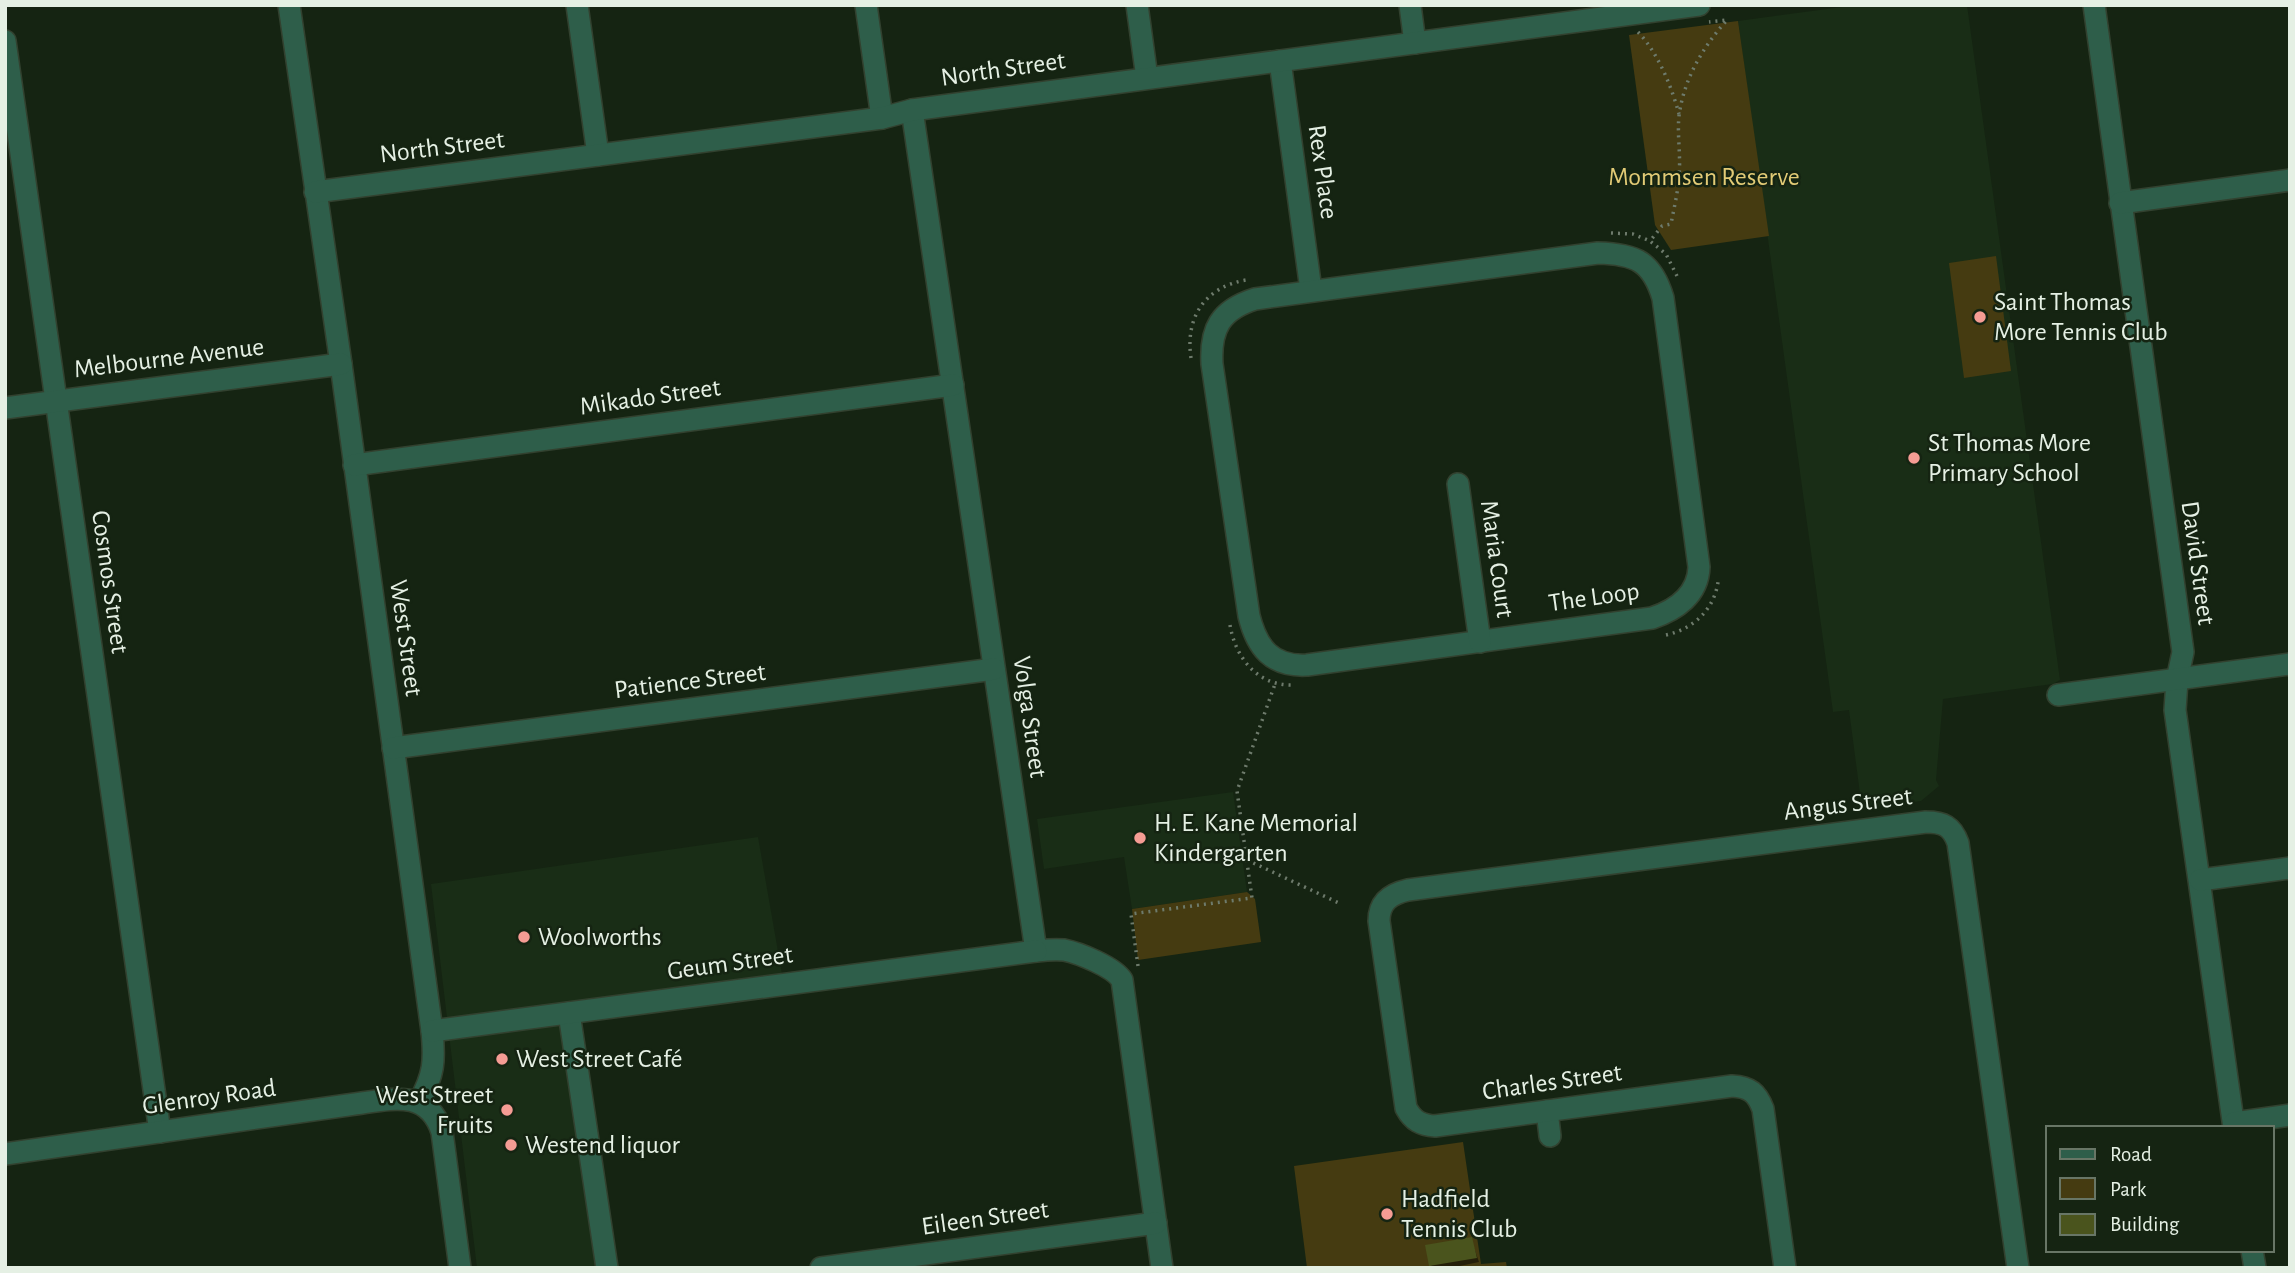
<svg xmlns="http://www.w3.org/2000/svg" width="2295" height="1273" viewBox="0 0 2295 1273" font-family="'Alegreya Sans',sans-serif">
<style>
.built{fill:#192d16}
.green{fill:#453b11}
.shadow{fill:#0007}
.building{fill:#4a541d}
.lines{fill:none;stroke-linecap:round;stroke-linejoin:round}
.minor-casing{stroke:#32412f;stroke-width:24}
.path{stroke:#6e7b6c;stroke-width:3.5;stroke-dasharray:2 5;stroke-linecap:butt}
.minor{stroke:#2e5e4a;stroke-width:21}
.poi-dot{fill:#f59c94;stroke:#152412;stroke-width:2.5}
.labels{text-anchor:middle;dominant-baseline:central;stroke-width:5;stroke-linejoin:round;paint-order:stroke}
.street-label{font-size:26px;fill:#e5f0e4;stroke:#152412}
.park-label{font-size:26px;fill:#e2cb76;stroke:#152412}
.poi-label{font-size:26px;fill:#e5f0e4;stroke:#152412;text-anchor:start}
</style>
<rect width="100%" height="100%" fill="#152412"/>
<g class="built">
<path d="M1857,5h110l93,675 -7,4 -110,15 -7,81 3,6 -18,15 -59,8 -13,-99 -16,2 -95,-691z"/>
<path d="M1233,792l14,100 -115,17 -8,-52 -80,12 -7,-50z"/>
<path d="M758,837l25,143 -207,34 37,254h-136l-46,-384z"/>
</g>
<g class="green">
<path d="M1738,21l31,215 -98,14 -16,-25 -26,-190z"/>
<path d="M1996,256l15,115 -47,7 -15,-115z"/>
<path d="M1247,892l8,7 6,43 -123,18 -6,-51z"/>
<path d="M1463,1142l18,122 25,-2 1,6h-200l-13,-102z"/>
</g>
<path class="shadow" d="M1471,1239l8,23 -29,6h-18l-5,-21z"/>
<path class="building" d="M1472,1237l5,21 -48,8 -4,-21z"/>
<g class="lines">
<defs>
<g id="minor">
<path d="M289,5l52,359 91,667c3,30 2,44 -13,71"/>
<path d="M577,5l21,150"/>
<path d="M866,5l16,113"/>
<path d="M1137,5l10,73"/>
<path d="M1410,5l5,38"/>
<path d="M2094,5l89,647 -6,28 -2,30 59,418"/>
<path d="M5,41l155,1091"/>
<path d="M1280,61l31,229"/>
<path d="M912,110l124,841c9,-1 19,-2 28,-1 15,3 50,17 58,30l40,288"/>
<path d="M315,192l567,-74 30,-8 787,-105"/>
<path d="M2120,203l170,-23"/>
<path d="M1598,253c37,1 54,8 65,45l36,269c-1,28 -23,43 -47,51l-345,47c-35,2 -50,-17 -58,-49l-37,-252c-2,-35 8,-54 43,-65z"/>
<path d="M5,408l336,-44"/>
<path d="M354,465l599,-80"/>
<path d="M1458,484l22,158"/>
<path d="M2058,695l232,-31"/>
<path d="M393,748l601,-79"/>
<path d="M2200,880l90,-12"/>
<path d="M569,1013l38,255"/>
<path d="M432,1031l604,-80"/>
<path d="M1547,1111l3,25"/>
<path d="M2234,1123l56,-8"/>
<path d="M5,1154l343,-49c37,-4 79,-20 94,27l18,136"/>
<path d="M2252,1250l3,18"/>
<path d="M821,1268l335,-45"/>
<path d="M1785,1268l-22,-159c-6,-16 -13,-22 -31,-23l-297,40c-14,-1 -22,-5 -29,-18l-27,-187c0,-19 11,-27 29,-31l518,-68c17,0 26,4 32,21l60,425"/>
</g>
</defs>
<use href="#minor" class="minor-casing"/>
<g class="path">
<path d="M1638,32c20,21 33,53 41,82"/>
<path d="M1611,233l22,1 17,7"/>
<path d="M1677,276l-11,-22 -16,-13 12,-15 9,-2c3,-16 7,-32 8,-48 2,-20 -2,-41 0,-60 5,-38 24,-69 48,-96l-18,2"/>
<path d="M1191,358c-6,-41 14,-71 55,-78"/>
<path d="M1230,625c5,31 26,60 61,60"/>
<path d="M1666,635c27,-6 48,-25 52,-53"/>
<path d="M1247,860l94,44"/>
<path d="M1138,966l-7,-52 121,-16 -15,-107 38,-107"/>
</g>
<use href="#minor" class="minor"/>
</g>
<g class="poi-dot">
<circle cx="1980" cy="317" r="7"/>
<circle cx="1914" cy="458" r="7"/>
<circle cx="1140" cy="838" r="7"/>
<circle cx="524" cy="937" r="7"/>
<circle cx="502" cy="1059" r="7"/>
<circle cx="507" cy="1110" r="7"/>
<circle cx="511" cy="1145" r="7"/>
<circle cx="1387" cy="1214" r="7"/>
</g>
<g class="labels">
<g class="street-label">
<text transform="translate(1003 69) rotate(-8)">North Street</text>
<text transform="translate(442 147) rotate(-7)">North Street</text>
<text transform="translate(1323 172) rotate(82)">Rex Place</text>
<text transform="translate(169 358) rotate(-7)">Melbourne Avenue</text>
<text transform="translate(650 397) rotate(-8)">Mikado Street</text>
<text transform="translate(1497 559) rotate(82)">Maria Court</text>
<text transform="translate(2198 563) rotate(82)">David Street</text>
<text transform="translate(110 582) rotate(82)">Cosmos Street</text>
<text transform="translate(1594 597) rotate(-8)">The Loop</text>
<text transform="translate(406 638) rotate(82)">West Street</text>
<text transform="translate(690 681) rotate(-7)">Patience Street</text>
<text transform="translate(1030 717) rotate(82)">Volga Street</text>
<text transform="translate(1848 804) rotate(-7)">Angus Street</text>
<text transform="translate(730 963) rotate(-8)">Geum Street</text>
<text transform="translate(1552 1082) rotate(-8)">Charles Street</text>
<text transform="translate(209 1097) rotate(-8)">Glenroy Road</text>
<text transform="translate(985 1218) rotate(-8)">Eileen Street</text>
</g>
<g class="park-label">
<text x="1704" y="177">Mommsen Reserve</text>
</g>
<g class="poi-label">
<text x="1994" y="302">Saint Thomas<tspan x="1994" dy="30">More Tennis Club</tspan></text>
<text x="1928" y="443">St Thomas More<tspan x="1928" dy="30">Primary School</tspan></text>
<text x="1154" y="823">H. E. Kane Memorial<tspan x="1154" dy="30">Kindergarten</tspan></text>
<text x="538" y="937">Woolworths</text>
<text x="516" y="1059">West Street Café</text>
<text x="493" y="1095" text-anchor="end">West Street<tspan x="493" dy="30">Fruits</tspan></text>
<text x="525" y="1145">Westend liquor</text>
<text x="1401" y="1199">Hadfield<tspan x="1401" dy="30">Tennis Club</tspan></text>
</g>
</g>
<rect width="2295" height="1273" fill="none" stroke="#e5f0e4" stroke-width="14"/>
<rect x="2046" y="1126" width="228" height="126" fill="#152412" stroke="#687666" stroke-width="2"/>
<rect x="2060" y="1149" width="35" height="10" fill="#2e5e4a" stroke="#687666" stroke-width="2"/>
<text x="2110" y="1161" font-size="21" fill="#e5f0e4">Road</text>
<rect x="2060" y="1178" width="35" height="21" fill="#453b11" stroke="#687666" stroke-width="2"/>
<text x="2110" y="1196" font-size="21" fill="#e5f0e4">Park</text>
<rect x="2060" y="1214" width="35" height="21" fill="#4a541d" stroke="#687666" stroke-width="2"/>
<text x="2110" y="1231" font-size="21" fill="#e5f0e4">Building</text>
</svg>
